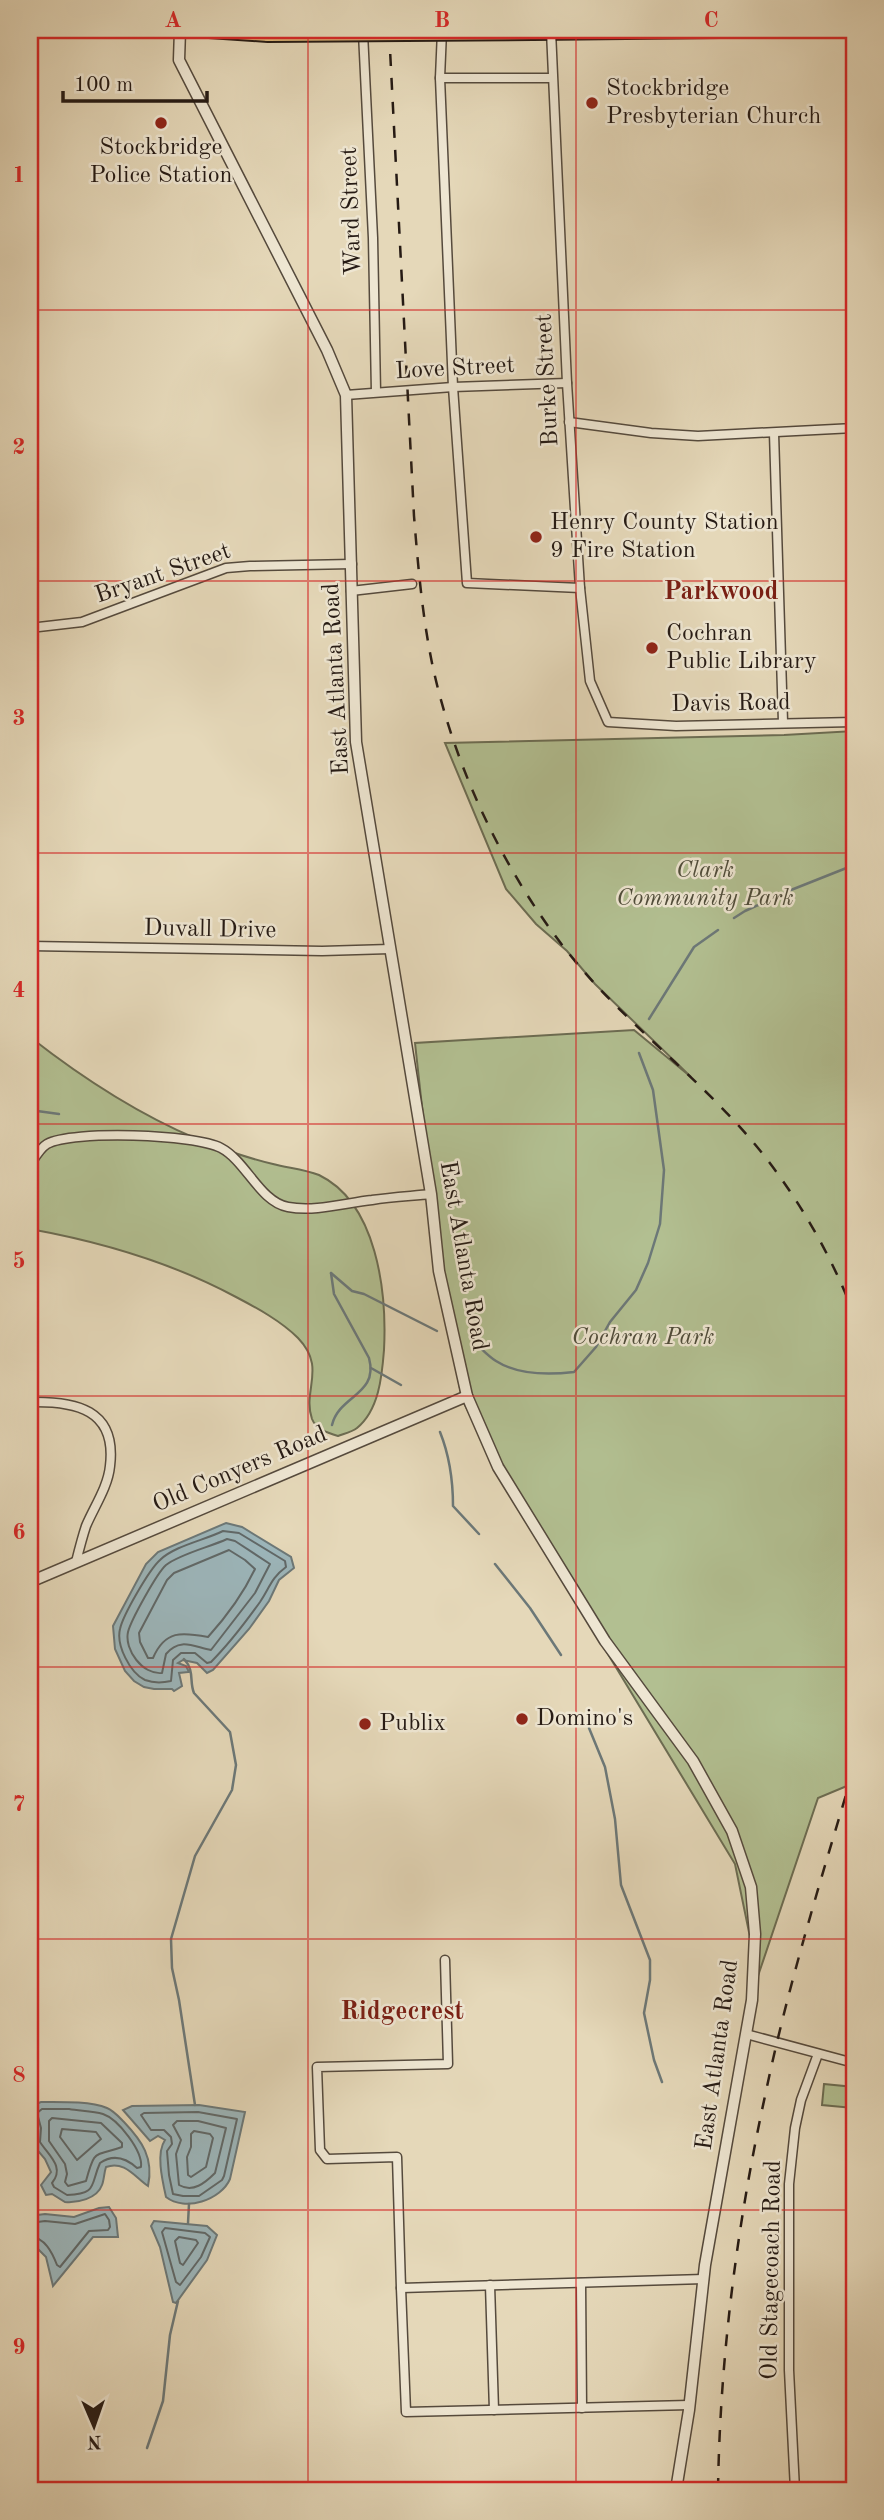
<svg xmlns="http://www.w3.org/2000/svg" width="884" height="2520" viewBox="0 0 884 2520" font-family="'Old Standard TT',serif">
<style>
.green{fill:#b2bf91;stroke:#6c6c52;stroke-width:2}
.water{fill:#9cb6bb;stroke:#6c7878;stroke-width:2}
.lines{fill:none;stroke-linecap:round;stroke-linejoin:round}
.shore{stroke:#606868;stroke-width:2}
.stream{stroke:#6c7878;stroke-width:2.5}
.minor-casing{stroke:#554a3d;stroke-width:11}
.tertiary-casing{stroke:#554a3d;stroke-width:13}
.trunk-casing{stroke:#251a14;stroke-width:18}
.minor{stroke:#eee6d2;stroke-width:8}
.tertiary{stroke:#eee6d2;stroke-width:10}
.trunk{stroke:#e2bc7c;stroke-width:14}
.rail{stroke:#251a14;stroke-width:2.5;stroke-dasharray:12 12;stroke-linecap:butt}
.trunk-bridge-casing{stroke:#251a14;stroke-width:18;stroke-linecap:butt}
.trunk-bridge{stroke:#e2bc7c;stroke-width:14}
.grid{fill:none;stroke:#d62828;stroke-width:2;stroke-opacity:0.55}
.poi-dot{fill:#8f2418;stroke:#eee6d2;stroke-width:2.5}
.labels{text-anchor:middle;dominant-baseline:central;stroke-width:5;stroke-linejoin:round;paint-order:stroke}
.poi-label{font-size:24px;fill:#251a14;stroke:#eee6d2;text-anchor:start}
.street-label{font-size:24px;fill:#251a14;stroke:#eee6d2}
.park-label{font-size:24px;font-style:italic;fill:#4f4c3a;stroke:#eee6d2}
.neighbourhood-label{font-size:26px;font-weight:bold;fill:#7a1f14;stroke:#eee6d2}
.neatline{fill:none;stroke:#d62828;stroke-width:2.5}
.grid-label{font-size:23px;text-anchor:middle;font-weight:bold;fill:#d62828}
</style>
<rect width="100%" height="100%" fill="#e5d8b9"/>
<filter id="stains"><feTurbulence type="fractalNoise" baseFrequency=".00286" numOctaves="4"/><feColorMatrix values="0 0 0 0 .2 0 0 0 0 .09 0 0 0 0 .02 0 0 0 .5 -.17"/></filter>
<radialGradient id="worn" r=".72"><stop offset=".6" stop-color="#630" stop-opacity="0"/><stop offset="1" stop-color="#630" stop-opacity=".3"/></radialGradient>
<g class="green">
<path d="M854,731v1052l-36,15 -60,178 -23,-112 -233,-385 -40,-80 -19,-101 -28,-255 219,-13 57,47 -96,-93 -28,-33 -31,-27 -30,-35 -61,-146 339,-8z"/>
<path d="M30,1037c51,40 108,77 167,102 25,10 50,19 76,25 15,4 31,5 46,11 58,28 68,117 65,175 -2,26 -5,60 -27,78 -5,4 -14,6 -19,8 -10,-3 -22,-7 -26,-17 -10,-29 15,-51 -14,-81 -17,-17 -41,-30 -62,-41 -65,-35 -134,-55 -206,-68z"/>
<path d="M824,2084l30,3 -1,21 -31,-3z"/>
</g>
<g class="water">
<path d="M226,1523l16,4 49,30 3,11 -15,12 -10,21 -20,28 -36,41 -6,3 -10,-10 -14,-3 -5,3 8,3 3,6 -10,1 3,13 -8,5 -2,-2h-18l-10,-2 -10,-6 -9,-10 -10,-22 -2,-23 33,-62 12,-12z"/>
<path d="M41,2102c19,0 49,-1 66,6 7,3 12,9 17,14 18,19 30,36 24,64 -13,-9 -24,-26 -42,-19 -2,6 -2,13 -4,18 -5,14 -25,18 -37,17l-13,-8 -6,1 -5,-10 10,-13 -6,-13 -12,-14c0,-13 -1,-26 -2,-39z"/>
<path d="M199,2105l46,7 -15,67c-9,21 -45,33 -64,18 -4,-18 -10,-44 -1,-57l-7,-4 -8,5 -27,-31 9,-4z"/>
<path d="M109,2207l7,11 2,19h-25l-40,49 -7,-29 -16,-16v-25l15,-2 29,3 25,-9z"/>
<path d="M154,2221l53,5 10,9 -10,25 -31,43 -3,-1 -13,-55 -9,-21z"/>
</g>
<g class="lines">
<g class="shore">
<path d="M223,1531l16,2 46,28 1,6c-15,11 -16,20 -26,35 -15,21 -31,42 -49,60l-4,1 -12,-10h-14l-8,7 -2,21c-9,2 -18,2 -26,-1 -15,-7 -29,-35 -25,-51 3,-14 29,-59 40,-69 14,-14 45,-20 63,-29z"/>
<path d="M227,1539l8,2 35,23 -15,29 -44,57c-17,-3 -31,-13 -45,4l-4,19c-19,2 -38,-23 -34,-41 3,-12 29,-59 38,-67 14,-11 44,-18 61,-26z"/>
<path d="M229,1550l16,10 10,9c-12,25 -28,47 -47,68 -26,-5 -43,-7 -55,21h-5l-8,-16 -1,-9 28,-53 7,-7z"/>
<path d="M69,2109c11,2 23,2 34,5 15,5 40,37 38,53l-4,1c-11,-10 -24,-14 -37,-5 -10,22 -2,31 -33,32l-13,-8 -2,-4c13,-16 -3,-27 -12,-41l1,-14 -4,-15 5,-4z"/>
<path d="M198,2112l39,7 -13,57 -2,4 -23,16h-16l-10,-2 -4,-19 -2,-24 5,-7 -1,-7 -7,-7h-13l-10,-15 3,-2z"/>
<path d="M52,2118l49,5 21,20v4c-28,10 -27,1 -36,34l-18,5 -3,-4 2,-8 -2,-10 -16,-23v-20z"/>
<path d="M177,2121h21l28,7 -11,45c-10,10 -22,20 -36,12l-3,-31 5,-14 -8,-15z"/>
<path d="M62,2129l34,3 5,7 -24,21 -17,-23z"/>
<path d="M194,2131l16,3 3,4 -7,29 -15,10 -3,-2 -1,-18 4,-10v-13z"/>
<path d="M30,2223l15,-2 30,3 30,-10 4,6 1,7 -2,3 -19,1 -29,36 -3,-2c-5,-13 -12,-27 -27,-29"/>
<path d="M165,2228l40,5 5,4 -9,20 -21,28 -4,-3 -14,-50z"/>
<path d="M179,2237l17,3 2,3 -15,22 -3,-2 -5,-22z"/>
</g>
<g class="stream">
<path d="M734,918l11,-7 46,-21 63,-25"/>
<path d="M649,1019l45,-72 24,-17"/>
<path d="M30,1110l29,4"/>
<path d="M331,1273l3,21 35,64c10,37 -30,37 -37,67"/>
<path d="M331,1273l21,18 12,3 73,37"/>
<path d="M474,1342c7,6 14,14 22,19 22,14 53,14 78,11l22,-25 14,-25 26,-32 12,-27 12,-39 4,-54 -11,-80 -14,-37"/>
<path d="M371,1368l30,17"/>
<path d="M440,1432c10,25 13,48 13,74l26,28"/>
<path d="M495,1564l35,44 31,47"/>
<path d="M184,1659c11,12 5,22 10,34l36,39 6,33 -4,25 -37,66 -24,83 1,29 7,32 16,105"/>
<path d="M589,1728l16,39 10,52 6,66 29,75v20l-6,33 10,47 8,22"/>
<path d="M188,2223l1,-19"/>
<path d="M147,2448l16,-47 7,-66 8,-34"/>
</g>
<defs>
<g id="minor">
<path d="M442,31l-2,47 13,309 14,196 113,5"/>
<path d="M551,31l16,352 13,205 10,93 18,41 68,4 178,-4"/>
<path d="M363,33l10,205 3,154"/>
<path d="M440,78h112"/>
<path d="M346,395l107,-8 114,-4"/>
<path d="M569,422l82,11 47,3 156,-8"/>
<path d="M774,433l9,289"/>
<path d="M351,591l61,-7"/>
<path d="M30,628l52,-6 144,-54 24,-2 102,-2"/>
<path d="M30,946l292,5 68,-2"/>
<path d="M30,1165c4,-6 10,-17 17,-21 25,-14 148,-10 174,4 25,13 39,54 67,59 27,5 57,-4 84,-7 20,-3 40,-4 59,-6"/>
<path d="M30,1402c45,-1 87,7 80,64 -2,21 -16,41 -24,60 -4,12 -7,24 -10,36"/>
<path d="M445,1960l3,104 -131,3 3,83 7,9 70,-2 4,131 303,-9"/>
<path d="M746,2034l108,29"/>
<path d="M581,2283l1,125"/>
<path d="M490,2285l4,125"/>
<path d="M401,2288l5,124 283,-7"/>
<path d="M795,2490l-6,-120v-186l6,-56 6,-28 17,-46"/>
</g>
<g id="tertiary">
<path d="M180,30l-1,30 148,290 19,45 10,347 75,452 8,77 28,125 31,71 107,174 88,120 39,70 19,56 4,47 -3,66 -47,265 -16,145 -13,80"/>
<path d="M30,1582l437,-186"/>
</g>
<g id="trunk">
<path d="M209,30l59,4"/>
<path d="M533,32l187,-2"/>
</g>
</defs>
<use href="#minor" class="minor-casing"/>
<use href="#tertiary" class="tertiary-casing"/>
<use href="#trunk" class="trunk-casing"/>
<use href="#minor" class="minor"/>
<use href="#tertiary" class="tertiary"/>
<use href="#trunk" class="trunk"/>
<g class="rail">
<path d="M389,30l25,486c4,49 8,98 18,147 24,114 84,236 164,322 55,59 120,109 170,173 37,48 66,100 88,156"/>
<path d="M718,2490c2,-133 19,-265 47,-394 23,-111 57,-220 89,-328"/>
</g>
<defs>
<path id="trunk-bridge" d="M268,34l265,-2"/>
</defs>
<use href="#trunk-bridge" class="trunk-bridge-casing"/>
<use href="#trunk-bridge" class="trunk-bridge"/>
</g>
<path class="grid" d="M308,30v2460M576,30v2460M30,310h824M30,581h824M30,853h824M30,1124h824M30,1396h824M30,1667h824M30,1939h824M30,2210h824"/>
<g class="poi-dot">
<circle cx="592" cy="103" r="7"/>
<circle cx="161" cy="123" r="7"/>
<circle cx="536" cy="537" r="7"/>
<circle cx="652" cy="648" r="7"/>
<circle cx="522" cy="1719" r="7"/>
<circle cx="365" cy="1724" r="7"/>
</g>
<g class="labels">
<g class="poi-label">
<text x="606" y="89">Stockbridge<tspan x="606" dy="28">Presbyterian Church</tspan></text>
<text x="161" y="148" text-anchor="middle">Stockbridge<tspan x="161" dy="28">Police Station</tspan></text>
<text x="550" y="523">Henry County Station<tspan x="550" dy="28">9 Fire Station</tspan></text>
<text x="666" y="634">Cochran<tspan x="666" dy="28">Public Library</tspan></text>
<text x="536" y="1719">Domino's</text>
<text x="379" y="1724">Publix</text>
</g>
<g class="street-label">
<text transform="translate(352 211) rotate(-92)">Ward Street</text>
<text transform="translate(455 369) rotate(-3)">Love Street</text>
<text transform="translate(548 380) rotate(-93)">Burke Street</text>
<text transform="translate(163 574) rotate(-19)">Bryant Street</text>
<text transform="translate(337 679) rotate(-93)">East Atlanta Road</text>
<text transform="translate(731 704) rotate(-1)">Davis Road</text>
<text transform="translate(210 930) rotate(1)">Duvall Drive</text>
<text transform="translate(463 1256) rotate(80)">East Atlanta Road</text>
<text transform="translate(240 1470) rotate(-23)">Old Conyers Road</text>
<text transform="translate(718 2055) rotate(-82)">East Atlanta Road</text>
<text transform="translate(772 2270) rotate(-89)">Old Stagecoach Road</text>
</g>
<g class="park-label">
<text x="705" y="871">Clark<tspan x="705" dy="28">Community Park</tspan></text>
<text x="643" y="1338">Cochran Park</text>
</g>
<g class="neighbourhood-label">
<text x="721" y="592">Parkwood</text>
<text x="402" y="2012">Ridgecrest</text>
</g>
</g>
<rect width="884" height="2520" fill="none" stroke="#e5d8b9" stroke-width="77"/>
<g transform="translate(94 2426) rotate(178)" stroke="#eee6d2" stroke-width="5" paint-order="stroke">
<path d="M0-5L12 26L0 18L-12 26Z" fill="#251a14"/>
<text y="-10" font-size="19" font-weight="bold" text-anchor="middle" fill="#251a14">N</text>
</g>
<path d="M63 91v10h144v-10" fill="none" stroke="#251a14" stroke-width="3.5"/>
<text x="74" y="91" font-size="21" fill="#251a14" stroke="#eee6d2" stroke-width="5" paint-order="stroke">100 m</text>
<rect x="38" y="38" width="808" height="2444" class="neatline"/>
<g class="grid-label">
<text x="173" y="27">A</text>
<text x="442" y="27">B</text>
<text x="711" y="27">C</text>
<text x="19" y="182">1</text>
<text x="19" y="454">2</text>
<text x="19" y="725">3</text>
<text x="19" y="997">4</text>
<text x="19" y="1268">5</text>
<text x="19" y="1539">6</text>
<text x="19" y="1811">7</text>
<text x="19" y="2082">8</text>
<text x="19" y="2354">9</text>
</g>
<rect width="100%" height="100%" filter="url(#stains)"/>
<rect width="100%" height="100%" fill="url(#worn)"/>
</svg>
